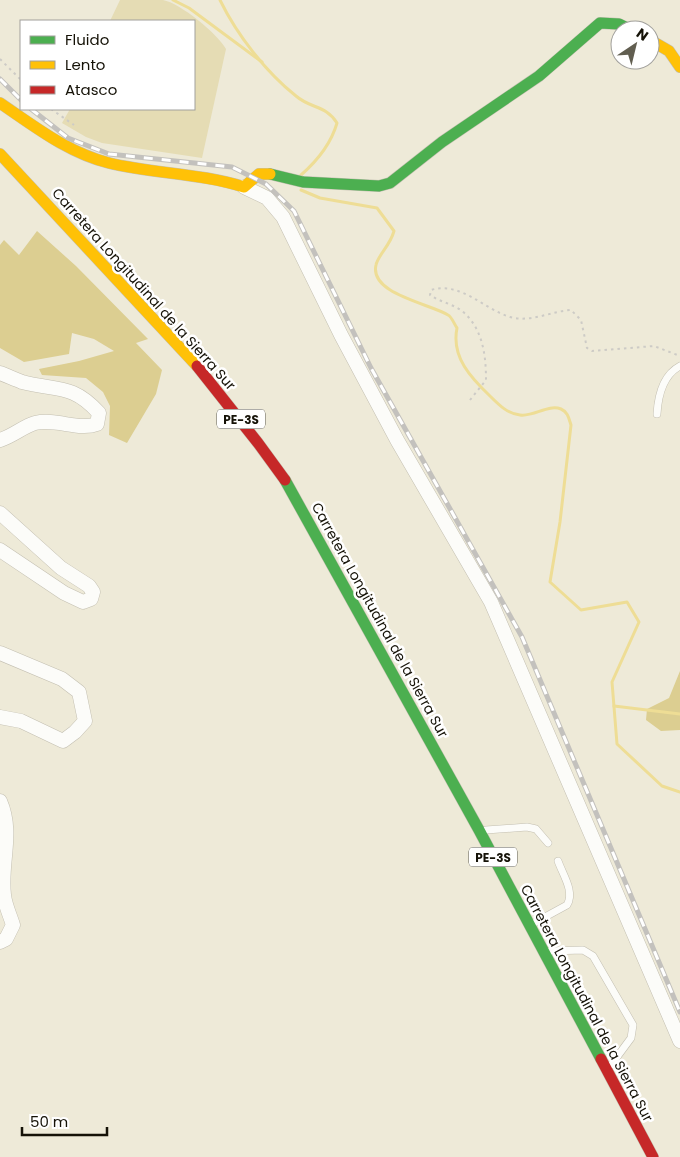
<svg xmlns="http://www.w3.org/2000/svg" width="680" height="1157" viewBox="0 0 680 1157" font-family="Poppins,sans-serif">
<style>
.green{fill:#e5dcb4}
.forest{fill:#dcce91}
.lines{fill:none;stroke-linecap:round;stroke-linejoin:round}
.stream{stroke:#eedd95;stroke-width:3}
.lane-casing{stroke:#c3bfb1;stroke-width:8}
.street-casing{stroke:#c3bfb1;stroke-width:15}
.fast-casing{stroke:#c3bfb1;stroke-width:12}
.slow-casing{stroke:#c3bfb1;stroke-width:12}
.jam-casing{stroke:#c3bfb1;stroke-width:12}
.path{stroke:#cdcbc6;stroke-width:2;stroke-dasharray:2.5 4;stroke-linecap:butt}
.lane{stroke:#fcfcf9;stroke-width:7}
.street{stroke:#fcfcf9;stroke-width:14}
.fast{stroke:#4caf50;stroke-width:11}
.slow{stroke:#ffc107;stroke-width:11}
.jam{stroke:#c62828;stroke-width:11}
.rail-casing{stroke:#c3c1bd;stroke-width:5}
.rail{stroke:#fff;stroke-width:3;stroke-dasharray:9;stroke-linecap:butt}
.labels{text-anchor:middle;dominant-baseline:central;stroke-width:5;stroke-linejoin:round;paint-order:stroke}
.shield{fill:#fff;stroke:#5b5951;stroke-width:1}
.shield-label{font-size:12px;font-weight:bold;fill:#151207}
.street-label{font-size:14px;fill:#151207;stroke:#fff}
</style>
<rect width="100%" height="100%" fill="#eeead8"/>
<path class="green" d="M120,0c14,0 29,0 43,0 17,3 55,34 63,49l-24,109 -100,-15 -16,-6 -24,-14 8,-14h124v-88h-84z"/>
<g class="forest">
<path d="M37,231l39,35 72,73 -12,4 26,27 -6,24 -29,49 -18,-8 1,-29 -7,-14 -17,-14 -44,-3 -3,-6 40,-8 35,-10 -20,-12 -22,-6 -3,21 -45,8 -24,-14v-103l4,-5 15,15z"/>
<path d="M680,671v59l-19,1 -15,-11 1,-11 22,-11z"/>
</g>
<g class="lines">
<g class="stream">
<path d="M173,0l16,8 73,54"/>
<path d="M220,0c17,35 46,72 76,96 15,13 30,9 41,27 -6,21 -20,38 -36,52"/>
<path d="M301,190l19,8 57,10 17,23c-4,15 -16,24 -18,34 -7,29 55,39 72,50 4,2 6,9 9,13 -6,29 14,50 34,69 8,8 17,17 29,18 14,2 28,-11 41,-6 7,3 8,10 10,16l-11,97 -10,60 31,28 46,-8 12,20 -27,60 5,62 45,42 18,6"/>
<path d="M614,706l66,8"/>
</g>
<defs>
<g id="lane">
<path d="M657,414c1,-17 6,-39 23,-48"/>
<path d="M486,830l41,-3 9,2 12,14"/>
<path d="M534,923l33,-18c8,-13 -4,-30 -9,-44"/>
<path d="M550,951l33,-1 10,6 40,69 -2,13 -20,27"/>
</g>
<g id="street">
<path d="M244,187l23,11 16,19 58,118 56,105 94,162 189,439"/>
<path d="M0,373c7,3 15,6 22,9 34,9 50,1 77,31l-2,11c-18,7 -41,-6 -62,-1 -11,3 -22,13 -35,17"/>
<path d="M0,513l61,55 28,18 4,6 -2,7 -8,3 -19,-9 -64,-43"/>
<path d="M0,653l62,26 17,13 6,29 -10,11 -12,9 -42,-20 -21,-4"/>
<path d="M0,801c14,32 0,62 4,94 1,10 6,20 9,30l-7,14 -6,3"/>
</g>
<g id="fast">
<path d="M270,174l33,8 76,4 11,-3 52,-41 97,-66 61,-53 19,1 12,6"/>
<path d="M285,480l194,350 122,229"/>
</g>
<g id="slow">
<path d="M650,40l19,11 11,16"/>
<path d="M0,103c34,23 68,50 109,60 45,11 91,10 135,24l15,-13h11"/>
<path d="M0,154l197,212"/>
</g>
<g id="jam">
<path d="M197,366l61,77 27,37"/>
<path d="M601,1059l52,98"/>
</g>
</defs>
<use href="#lane" class="lane-casing"/>
<use href="#street" class="street-casing"/>
<use href="#fast" class="fast-casing"/>
<use href="#slow" class="slow-casing"/>
<use href="#jam" class="jam-casing"/>
<g class="path">
<path d="M0,59l21,21"/>
<path d="M51,109l23,16"/>
<path d="M470,400l16,-20c0,-24 -3,-52 -24,-69 -9,-7 -22,-9 -32,-16l1,-5c29,-9 53,19 79,27 20,6 42,-6 61,-7l10,10 6,28 5,3 62,-5 26,10"/>
</g>
<use href="#lane" class="lane"/>
<use href="#street" class="street"/>
<use href="#fast" class="fast"/>
<use href="#slow" class="slow"/>
<use href="#jam" class="jam"/>
<defs>
<g id="rail">
<path d="M0,79l21,21"/>
<path d="M31,109l37,29 41,16 123,13 34,17 28,27 77,157 151,269 158,375"/>
</g>
</defs>
<use href="#rail" class="rail-casing"/>
<use href="#rail" class="rail"/>
</g>
<g class="labels">
<g class="shield">
<rect x="217" y="409.5" width="48" height="19" rx="4"/>
<rect x="469" y="847.5" width="48" height="19" rx="4"/>
</g>
<g class="shield-label">
<text x="241" y="419">PE-3S</text>
<text x="493" y="857">PE-3S</text>
</g>
<g class="street-label">
<text transform="translate(144 289) rotate(48)">Carretera Longitudinal de la Sierra Sur</text>
<text transform="translate(380 620) rotate(61)">Carretera Longitudinal de la Sierra Sur</text>
<text transform="translate(587 1003) rotate(62)">Carretera Longitudinal de la Sierra Sur</text>
</g>
</g>
<rect x="20" y="20" width="175" height="90" fill="#ffffff" stroke="#a1a09c"/>
<rect x="30" y="36" width="25" height="8" fill="#4caf50" stroke="#a1a09c"/>
<text x="65" y="45" font-size="15" fill="#151207">Fluido</text>
<rect x="30" y="61" width="25" height="8" fill="#ffc107" stroke="#a1a09c"/>
<text x="65" y="70" font-size="15" fill="#151207">Lento</text>
<rect x="30" y="86" width="25" height="8" fill="#c62828" stroke="#a1a09c"/>
<text x="65" y="95" font-size="15" fill="#151207">Atasco</text>
<g transform="translate(635 45) rotate(35)"><circle r="24" fill="#ffffff" stroke="#a1a09c"/>
<path d="M0-4L9 19L0 12L-9 19Z" fill="#615e50"/>
<text y="-8" font-size="14" font-weight="bold" text-anchor="middle" fill="#151207">N</text>
</g>
<path d="M22 1127v8h85v-8" fill="none" stroke="#151207" stroke-width="2.5"/>
<text x="30" y="1127" font-size="15" fill="#151207" stroke="#ffffff" stroke-width="4" paint-order="stroke">50 m</text>
</svg>
